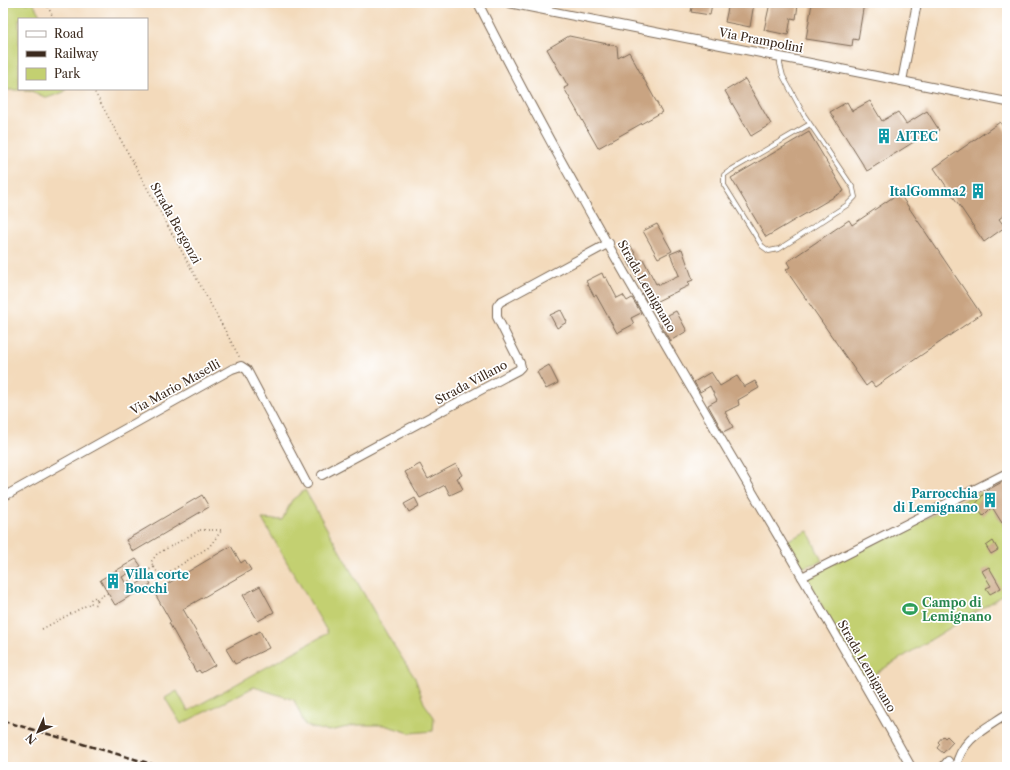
<svg xmlns="http://www.w3.org/2000/svg" width="1010" height="770" viewBox="0 0 1010 770" font-family="'Libre Caslon Text',serif">
<style>
.green{fill:#c3d071;stroke:#7f7d48}
.building{fill:#c9a482}
.lines{fill:none;stroke-linecap:round;stroke-linejoin:round}
.service-casing{stroke:#7b6855;stroke-width:5.5}
.minor-casing{stroke:#7b6855;stroke-width:10}
.path{stroke:#7b6855;stroke-width:1.5;stroke-dasharray:1 3;stroke-linecap:butt}
.service{stroke:#fff;stroke-width:4}
.minor{stroke:#fff;stroke-width:8}
.rail{stroke:#3b2a1e;stroke-width:2.5;stroke-dasharray:6 3;stroke-linecap:butt}
.labels{text-anchor:middle;dominant-baseline:central;stroke-width:3.5;stroke-linejoin:round;paint-order:stroke}
.street-label{font-size:12px;fill:#3b2a1e;stroke:#fff}
.culture-label{font-size:12px;font-weight:bold;fill:#0d838f;stroke:#fff;text-anchor:start}
.leisure-label{font-size:12px;font-weight:bold;fill:#27864d;stroke:#fff;text-anchor:start}
</style>
<rect width="100%" height="100%" fill="#fff"/>
<filter id="ink" filterUnits="userSpaceOnUse"><feTurbulence type="fractalNoise" baseFrequency=".025" numOctaves="2"/><feDisplacementMap in="SourceGraphic" scale="8" xChannelSelector="R" yChannelSelector="G"/><feConvolveMatrix kernelMatrix="1 2 1 2 8 2 1 2 1" color-interpolation-filters="sRGB"/></filter>
<filter id="wash" filterUnits="userSpaceOnUse"><feTurbulence type="fractalNoise" baseFrequency=".012" numOctaves="4" result="noise"/><feDisplacementMap in="SourceGraphic" scale="16" xChannelSelector="R" yChannelSelector="G"/><feGaussianBlur stdDeviation="0.9" result="paint"/><feColorMatrix in="noise" values="0 0 0 0 0 0 0 0 0 0 0 0 0 0 0 0 0 1.4 0 .05"/><feComposite in="paint" operator="in"/></filter>
<g filter="url(#wash)">
<rect width="100%" height="100%" fill="#f3dabb"/>
<g class="green">
<path d="M3,3h30l9,16h-23v70h47l-2,3 -17,6 -18,-8h-26z"/>
<path d="M305,490l84,148 26,40 9,25 10,14 -1,14 -23,2 -26,-8h-28l-26,6 -17,-3 -8,-3 -11,-25 -40,-13 -73,37 -16,-26 12,-7 11,20 140,-78 -66,-114 20,1 10,-20z"/>
<path d="M983,491l24,40v62l-142,87 -59,-101 1,-3z"/>
<path d="M808,531l14,30 -21,7 -15,-27z"/>
</g>
<g id="blocks">
<g class="building">
<path d="M693,3h19l-2,12 -19,-3z"/>
<path d="M729,3h25l-4,24 -25,-5z"/>
<path d="M770,3h24l4,2 -2,14 -5,-1 -3,17 -24,-5z"/>
<path d="M812,3h52l-6,37 -5,-1 -1,7 -46,-7z"/>
<path d="M569,36l48,10 1,12 11,-6 33,60 -64,36 -34,-60 4,-2 -21,-37z"/>
<path d="M745,79l26,45 -20,12 -26,-45z"/>
<path d="M870,101l12,20 16,-9 8,12 21,-13 12,19 -12,8 -2,-3 -58,36 -37,-59 17,-10 5,9z"/>
<path d="M1000,122l7,11v80l-8,6 6,8 -21,15 -50,-74z"/>
<path d="M809,132l35,59 -78,46 -35,-59z"/>
<path d="M899,193l82,121 -106,73 -4,-5 -5,4 -80,-116 4,-3 -3,-5 62,-42 3,5z"/>
<path d="M657,224l15,27 -14,7 -15,-27z"/>
<path d="M631,246l8,15 4,-2 13,25 2,-1 1,2 20,-10 -9,-21 12,-5 11,31 -5,2 2,3 -41,20 -7,-12 3,-1 -23,-41z"/>
<path d="M602,273l2,5 2,-1 11,21 6,-3 4,6 5,-3 9,15 -10,5 3,6 -17,9 -21,-38 -2,1 -8,-15z"/>
<path d="M561,310l6,12 -10,6 -7,-13z"/>
<path d="M676,311l11,20 -17,10 -9,-16 9,-5 -2,-5z"/>
<path d="M549,365l9,18 -12,6 -9,-17z"/>
<path d="M711,372l9,14 17,-10 7,11 11,-6 4,7 -21,12 1,5 -14,7 8,15 -10,5 -15,-27 9,-5 -7,-14 -10,6 -6,-10z"/>
<path d="M420,464l8,15 28,-15 6,11 -5,3 6,11 -13,6 -5,-10 -25,13 -15,-26z"/>
<path d="M1002,482l5,8v31l-5,2 -10,-16 -9,9 -8,-11 11,-14z"/>
<path d="M202,495l7,12 -76,45 -7,-12z"/>
<path d="M415,498l4,8 -10,6 -5,-8z"/>
<path d="M993,541l5,9 -7,4 -5,-8z"/>
<path d="M231,546l10,17 4,-3 6,10 -68,39 32,56 -14,8 -2,-3 -3,2 -27,-49 2,-1 -17,-30z"/>
<path d="M136,559l5,7 -19,11 7,12 18,-11 4,6 -36,21 -15,-25z"/>
<path d="M989,567l12,21 -11,6 -4,-6 5,-2 -9,-15z"/>
<path d="M260,586l14,26 -16,9 -15,-26z"/>
<path d="M260,631l9,17 -34,16 -9,-15z"/>
<path d="M943,736l2,2 2,-2 6,6 -10,11 -6,-5 3,-4 -2,-2z"/>
</g>
</g>
</g>
<g filter="url(#ink)">
<use href="#blocks" fill-opacity="0" stroke="#7b6855" stroke-width="1"/>
<g class="lines">
<defs>
<path id="service" d="M780,57v7l3,12 21,39 49,73 2,9 -8,8 -68,44 -10,2 -7,-5 -38,-61v-10l7,-5 79,-46"/>
<g id="minor">
<path d="M478,3c131,261 291,508 433,764"/>
<path d="M509,3l498,99"/>
<path d="M902,81l15,-78"/>
<path d="M322,475l196,-105 3,-3 -1,-4 -23,-46v-11l3,-4 109,-59"/>
<path d="M3,497l229,-128 9,-3 6,4 60,114"/>
<path d="M802,577l205,-104"/>
<path d="M943,767l5,-6"/>
<path d="M956,767c5,-28 29,-38 51,-53"/>
</g>
</defs>
<use href="#service" class="service-casing"/>
<use href="#minor" class="minor-casing"/>
<g class="path">
<path d="M46,3l8,16"/>
<path d="M93,89l147,269"/>
<path d="M200,530h22l-13,17 -43,27 -9,-2 -6,-10 6,-8z"/>
<path d="M125,583l29,-16"/>
<circle cx="94" cy="601" r="3.5"/>
<path d="M96,599l12,-6"/>
<path d="M42,629l49,-26"/>
</g>
<use href="#service" class="service"/>
<use href="#minor" class="minor"/>
<path class="rail" d="M3,721l159,46"/>
</g>
</g>
<defs>
<symbol id="building-bare" viewBox="-9 -9 18 18"><path d="M-4-6H4V6H1V3H-1V6H-4ZM-2.5-4.3h1.7v1.8h-1.7ZM.8-4.3h1.7v1.8H.8ZM-2.5-1h1.7V.8h-1.7ZM.8-1h1.7V.8H.8Z" fill="#0f9aa8" stroke="#fff" stroke-width="2.5" paint-order="stroke"/></symbol>
<symbol id="stadium-bare" viewBox="-9 -9 18 18"><path d="M0-5a6.5 5 0 1 0 0 10a6.5 5 0 1 0 0-10ZM-3.5-1.8h7v3.6h-7Z" fill="#2e9e5b" stroke="#fff" stroke-width="2.5" paint-order="stroke"/></symbol>
</defs>
<g fill-rule="evenodd">
<use href="#building-bare" x="873" y="125" width="22" height="22"/>
<use href="#building-bare" x="967" y="180" width="22" height="22"/>
<use href="#building-bare" x="979" y="489" width="22" height="22"/>
<use href="#building-bare" x="102" y="570" width="22" height="22"/>
<use href="#stadium-bare" x="899" y="598" width="22" height="22"/>
</g>
<g class="labels">
<g class="street-label">
<text transform="translate(761 40) rotate(11)">Via Prampolini</text>
<text transform="translate(176 223) rotate(61)">Strada Bergonzi</text>
<text transform="translate(647 286) rotate(60)">Strada Lemignano</text>
<text transform="translate(471 382) rotate(-28)">Strada Villano</text>
<text transform="translate(175 387) rotate(-29)">Via Mario Maselli</text>
<text transform="translate(867 666) rotate(60)">Strada Lemignano</text>
</g>
<g class="culture-label">
<text x="896" y="136">AITEC</text>
<text x="966" y="191" text-anchor="end">ItalGomma2</text>
<text x="978" y="493" text-anchor="end">Parrocchia<tspan x="978" dy="14">di Lemignano</tspan></text>
<text x="125" y="574">Villa corte<tspan x="125" dy="14">Bocchi</tspan></text>
</g>
<g class="leisure-label">
<text x="922" y="602">Campo di<tspan x="922" dy="14">Lemignano</tspan></text>
</g>
</g>
<rect width="1010" height="770" fill="none" stroke="#fff" stroke-width="16"/>
<rect x="18" y="18" width="130" height="72" fill="#ffffff" stroke="#b1aaa5"/>
<rect x="26" y="31" width="20" height="6" fill="#ffffff" stroke="#b1aaa5"/>
<text x="54" y="38" font-size="12" fill="#3b2a1e">Road</text>
<rect x="26" y="51" width="20" height="6" fill="#3b2a1e" stroke="#b1aaa5"/>
<text x="54" y="58" font-size="12" fill="#3b2a1e">Railway</text>
<rect x="26" y="68" width="20" height="12" fill="#c3d071" stroke="#b1aaa5"/>
<text x="54" y="78" font-size="12" fill="#3b2a1e">Park</text>
<g transform="translate(38 732) rotate(225)" stroke="#ffffff" stroke-width="3" paint-order="stroke">
<path d="M0-3L7 15L0 10L-7 15Z" fill="#3b2a1e"/>
<text y="-6" font-size="11" font-weight="bold" text-anchor="middle" fill="#3b2a1e">N</text>
</g>
</svg>
